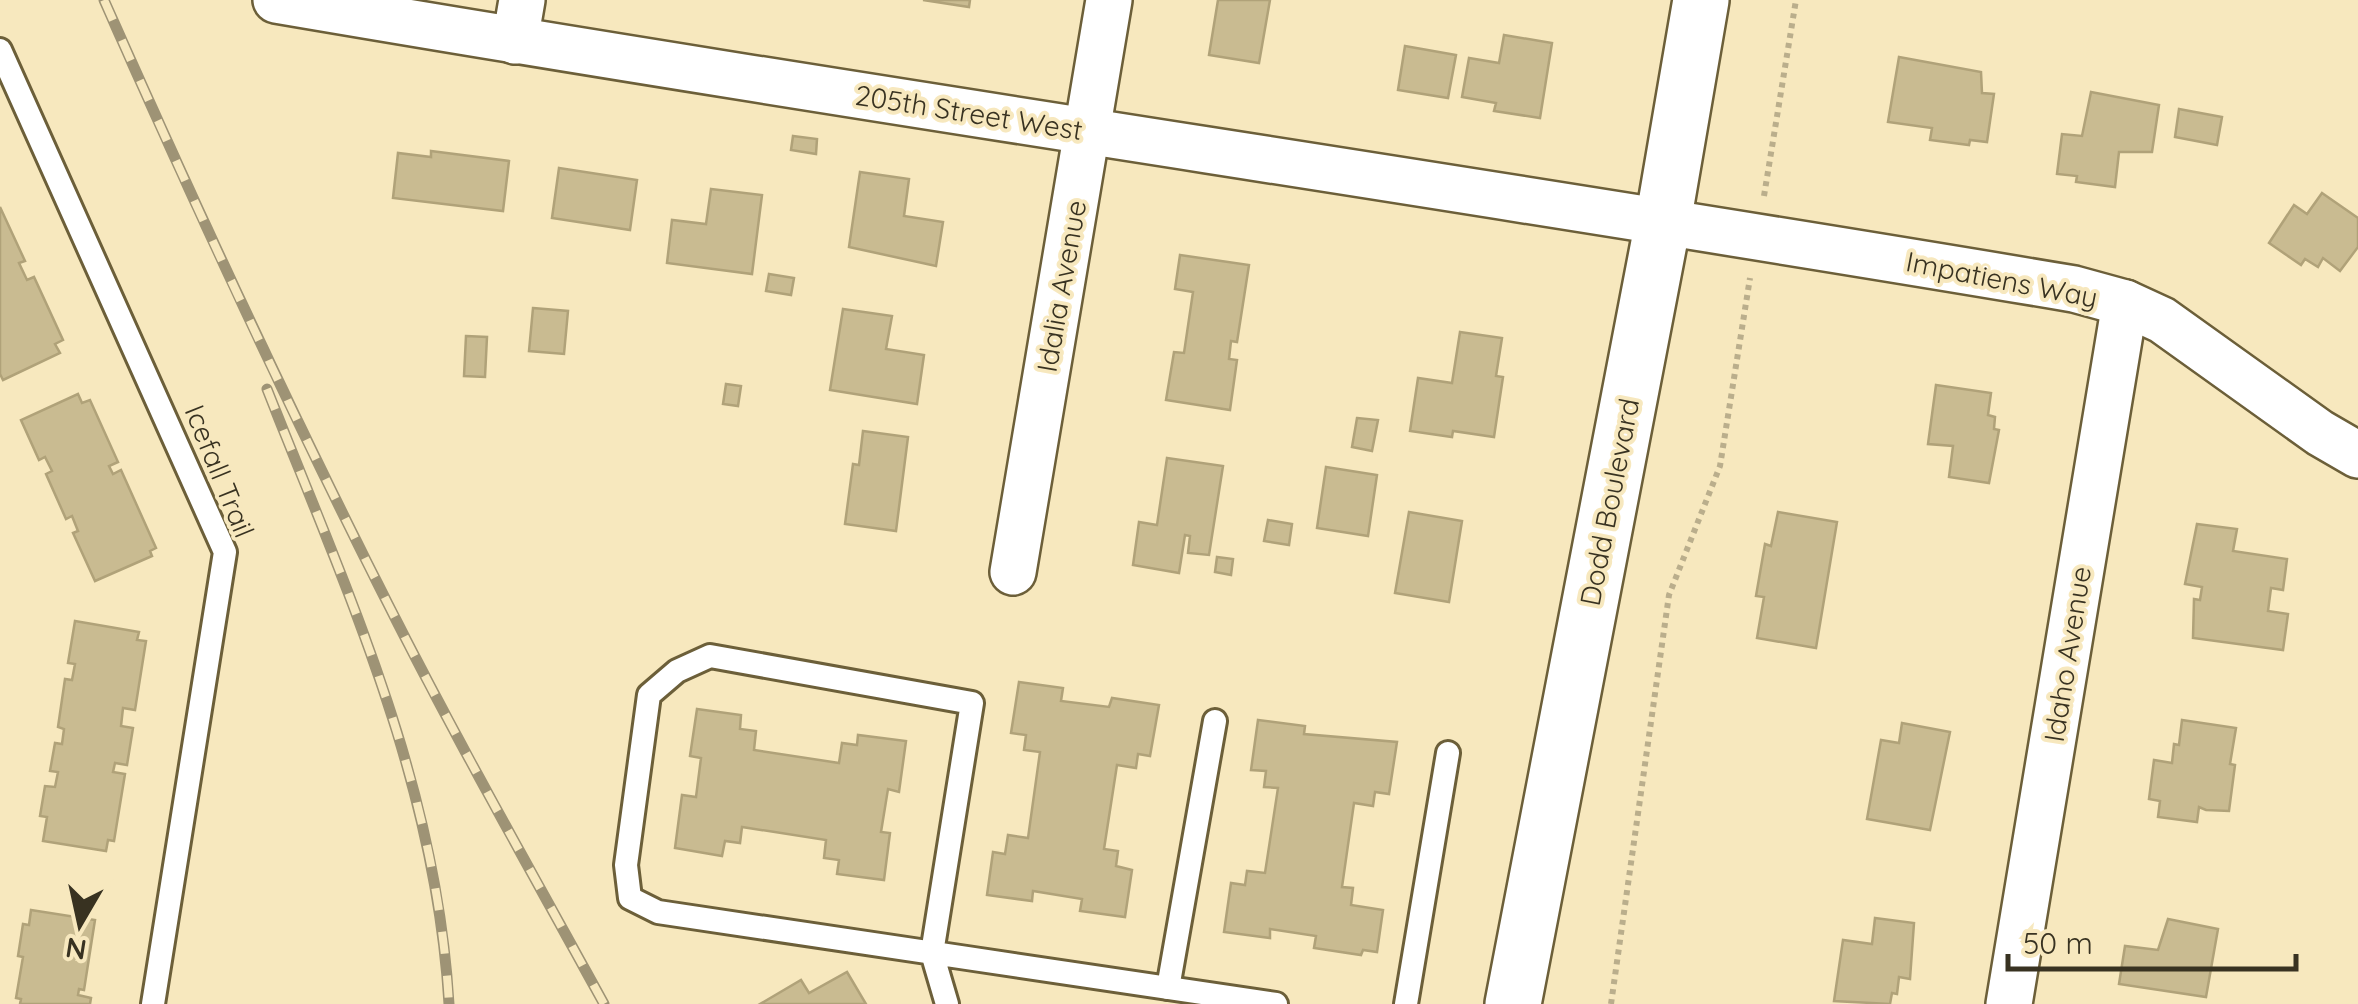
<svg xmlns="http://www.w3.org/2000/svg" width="2358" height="1004" viewBox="0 0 2358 1004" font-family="Quicksand,sans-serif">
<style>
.building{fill:#c9bb91;stroke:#b0a279;stroke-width:2.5}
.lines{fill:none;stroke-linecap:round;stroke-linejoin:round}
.service-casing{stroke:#6c5f39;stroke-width:28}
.minor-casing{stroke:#6c5f39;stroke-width:50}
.secondary-casing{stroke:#6c5f39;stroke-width:60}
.path{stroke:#baae8c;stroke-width:6;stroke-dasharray:5 5;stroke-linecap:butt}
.service{stroke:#fff;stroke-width:22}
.minor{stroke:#fff;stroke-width:45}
.secondary{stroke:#fff;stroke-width:55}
.rail-casing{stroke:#9e9375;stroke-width:11}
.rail{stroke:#f7e8be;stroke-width:8;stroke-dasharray:22;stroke-linecap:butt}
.labels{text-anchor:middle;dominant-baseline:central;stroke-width:8;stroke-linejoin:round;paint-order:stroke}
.street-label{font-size:28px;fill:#383221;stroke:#f7e8be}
</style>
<rect width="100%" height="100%" fill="#f7e8be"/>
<g class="building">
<path d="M923,0h47l-1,7z"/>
<path d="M1218,0h52l-11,63 -50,-8z"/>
<path d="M1504,35l48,8 -12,75 -46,-7 2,-8 -34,-6 7,-39 30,5z"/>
<path d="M1405,46l51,9 -8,43 -50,-8z"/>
<path d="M1899,57l82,15 1,21 12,1 -7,48 -17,-2 -1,5 -39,-5 2,-12 -44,-6z"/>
<path d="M2091,92l68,13 -7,47h-33l-4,35 -39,-5 1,-6 -20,-2 5,-40 20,2z"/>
<path d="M2179,109l43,8 -5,28 -42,-8z"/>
<path d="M793,136l24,3 -1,15 -25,-4z"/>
<path d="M431,151l78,10 -6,50 -110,-13 5,-45 33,4z"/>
<path d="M559,168l78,12 -7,50 -78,-12z"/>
<path d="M860,172l49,7 -5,37 39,6 -7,44 -87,-19z"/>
<path d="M711,189l51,6 -10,79 -85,-11 5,-43 34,4z"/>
<path d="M2322,193l36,25v29l-18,24 -17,-13 -5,9 -13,-8 -4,6 -32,-22 25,-38 13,9z"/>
<path d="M0,207l25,54 -6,2 8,17 7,-3 29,63 -8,4 5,9 -57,27 -3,-6z"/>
<path d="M1180,255l69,10 -12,77 -6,-1 -2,18 8,1 -7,50 -64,-10 8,-48 10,1 9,-61 -18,-3z"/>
<path d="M769,274l25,4 -3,17 -25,-4z"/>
<path d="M533,308l35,3 -4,43 -35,-3z"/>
<path d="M843,309l49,7 -6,33 38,6 -7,49 -87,-14z"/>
<path d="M1460,332l42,6 -6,38 7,1 -9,60 -41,-6 -1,6 -42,-6 8,-53 34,5z"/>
<path d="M466,336l21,1 -2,40 -21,-1z"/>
<path d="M726,384l15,2 -3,20 -15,-2z"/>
<path d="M1936,385l55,8 -3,22 7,2 -1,12 5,1 -10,53 -40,-6 4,-31 -25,-2z"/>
<path d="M78,394l4,9 8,-3 28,62 -9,4 4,8 8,-4 35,78 -6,3 2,5 -57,25 -22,-48 5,-2 -6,-15 -6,3 -20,-45 6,-3 -7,-14 -6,3 -18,-40z"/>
<path d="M1357,418l21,2 -6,31 -20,-4z"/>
<path d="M863,431l45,6 -12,94 -51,-7 8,-60 6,1z"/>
<path d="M1167,458l56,8 -14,89 -21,-2 2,-17 -5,-1 -6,38 -46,-8 6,-43 18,3z"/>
<path d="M1326,467l51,8 -9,61 -51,-8z"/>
<path d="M1409,512l53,9 -13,81 -54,-9z"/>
<path d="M1778,512l59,10 -21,126 -59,-10 7,-41 -8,-1 9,-52 6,2z"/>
<path d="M1268,520l24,4 -3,21 -25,-4z"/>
<path d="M2197,524l40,5 -4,22 54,8 -4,31 -12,-2 -3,23 20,3 -5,36 -90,-12 1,-39 6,1 2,-13 -17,-3z"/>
<path d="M1217,557l16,2 -2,16 -16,-3z"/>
<path d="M75,621l64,11 -2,8 9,1 -11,69 -12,-2 -2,18 12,2 -6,37 -12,-2 -2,9 12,2 -11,67 -6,-1 -2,11 -63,-10 4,-24 -7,-1 5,-30 10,1 3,-15 -8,-1 5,-28 7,1 2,-15 -6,-2 7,-48 7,1 3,-16 -7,-1z"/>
<path d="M1019,682l44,6 -2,13 48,6 3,-9 47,7 -9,51 -12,-2 -2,14 -19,-3 -13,84 14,2 -2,15 16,4 -7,47 -45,-6 2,-12 -49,-8 -1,10 -45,-6 6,-43 12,2 3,-19 20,3 12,-86 -16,-2 2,-15 -15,-2z"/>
<path d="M697,709l44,6 -1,14 16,2 -2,19 85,13 3,-20 15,2 1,-10 48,6 -7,51 -11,-3 -7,43 9,1 -6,47 -47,-6 2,-14 -15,-2 2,-18 -84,-13 -2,16 -15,-2 -3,15 -47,-8 7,-53 14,2 5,-39 -11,-2z"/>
<path d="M1258,720l47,6 -1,8 93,8 -8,52 -14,-2 -2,14 -19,-3 -12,84 11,1 -2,17 32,5 -6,42 -14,-2 -2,5 -47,-7 2,-12 -46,-7v9l-46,-6 7,-49 14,2 2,-14 18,2 13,-85 -14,-1 2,-16 -15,-1z"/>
<path d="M2182,720l54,8 -6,36 5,1 -6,46 -23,-1 -7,-3 -2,15 -39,-5 2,-16 -11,-2 5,-39 18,3 2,-19 5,1z"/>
<path d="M1902,723l48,9 -20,98 -63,-11 14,-79 18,3z"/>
<path d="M31,910l64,10 -11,70 -5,-1 -1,6 13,3 -1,6h-70l1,-5 -5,-1 7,-41 -5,-1 5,-32 6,1z"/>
<path d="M1875,918l39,5 -4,56 -11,-2 -2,17 -5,-1 -2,11 -56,-3 9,-61 29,4z"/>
<path d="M2168,919l50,10 -12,68 -87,-13 6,-38 33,4z"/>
<path d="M847,972l19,32h-106l41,-24 8,13z"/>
</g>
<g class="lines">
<defs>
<g id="service">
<path d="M0,50l225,502 -72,452"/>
<path d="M1168,988l47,-267"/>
<path d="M947,1004l-15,-51 40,-250 -262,-47 -33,15 -28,24 -23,170 4,33 28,14c206,30 412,62 618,92"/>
<path d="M1406,1004l42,-251"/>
</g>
<g id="minor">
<path d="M276,0c598,102 1199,188 1798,289l51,14 37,17 158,113 38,22"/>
<path d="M515,41l7,-41"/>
<path d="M1013,572l96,-572"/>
<path d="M2009,1004l116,-701"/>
</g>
<path id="secondary" d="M1513,1004l150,-782 38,-222"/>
</defs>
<use href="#service" class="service-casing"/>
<use href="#minor" class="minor-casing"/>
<use href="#secondary" class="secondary-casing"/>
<g class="path">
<path d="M1764,196l32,-196"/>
<path d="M1611,1004l58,-409 51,-129 30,-188"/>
</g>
<use href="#service" class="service"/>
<use href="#minor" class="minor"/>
<use href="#secondary" class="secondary"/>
<defs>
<g id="rail">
<path d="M104,0c90,203 183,405 284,604 68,135 143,267 216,400"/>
<path d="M267,389c80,203 169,393 182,615"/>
</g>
</defs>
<use href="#rail" class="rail-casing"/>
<use href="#rail" class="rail"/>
</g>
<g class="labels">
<g class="street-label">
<text transform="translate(969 112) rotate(9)">205th Street West</text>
<text transform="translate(2002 279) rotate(11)">Impatiens Way</text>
<text transform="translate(1061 286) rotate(-80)">Idalia Avenue</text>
<text transform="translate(220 471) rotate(68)">Icefall Trail</text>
<text transform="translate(1609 502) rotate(-79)">Dodd Boulevard</text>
<text transform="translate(2067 654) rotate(-81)">Idaho Avenue</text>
</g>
</g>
<g transform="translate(80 924) rotate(189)" stroke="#f7e8be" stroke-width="8" paint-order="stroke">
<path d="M0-8L18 38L0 25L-18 38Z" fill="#383221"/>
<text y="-15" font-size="28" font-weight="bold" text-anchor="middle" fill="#383221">N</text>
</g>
<path d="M2008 954v15h288v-15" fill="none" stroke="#383221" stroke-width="5"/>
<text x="2023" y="954" font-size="30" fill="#383221" stroke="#f7e8be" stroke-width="8" paint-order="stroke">50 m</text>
</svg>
